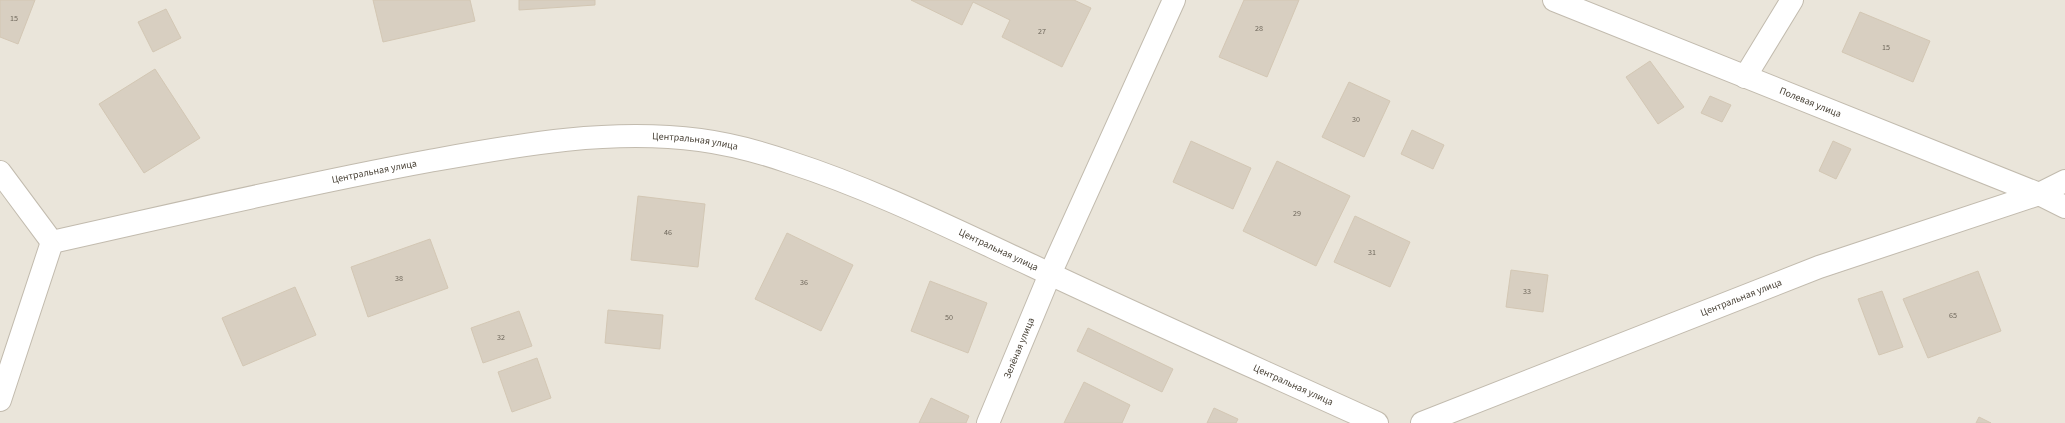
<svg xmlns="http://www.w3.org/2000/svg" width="2065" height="423" viewBox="0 0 2065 423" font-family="'Source Sans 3',sans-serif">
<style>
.residential{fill:#eae5da}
.building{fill:#d8cfc1;stroke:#d3c7b4}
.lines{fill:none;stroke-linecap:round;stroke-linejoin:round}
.minor-casing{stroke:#c2bbae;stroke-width:24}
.minor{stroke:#fff;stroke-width:22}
.labels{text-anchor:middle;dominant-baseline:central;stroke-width:3.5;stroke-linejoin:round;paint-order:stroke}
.number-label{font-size:8px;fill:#6e675b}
.street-label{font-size:10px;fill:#4b4439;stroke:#fff}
</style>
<rect width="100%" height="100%" fill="#f6f3ec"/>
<rect class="residential" x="0" y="0" width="2065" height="423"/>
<g class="building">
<path d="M0,0h35l-17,44 -18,-7z"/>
<path d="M373,0h97l5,21 -92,21z"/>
<path d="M519,0h76v5l-76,5z"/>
<path d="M911,0h163l17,8 -29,59 -60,-30 8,-17 -37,-18 -11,23z"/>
<path d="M1244,0h55l-32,77 -48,-20z"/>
<path d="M166,9l15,29 -28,14 -15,-30z"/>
<path d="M1860,12l70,29 -17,41 -71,-30z"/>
<path d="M1650,61l34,46 -26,17 -32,-47z"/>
<path d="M155,69l45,69 -56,35 -45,-69z"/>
<path d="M1349,82l41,19 -26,56 -42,-20z"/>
<path d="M1710,96l21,9 -9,17 -21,-9z"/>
<path d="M1412,130l32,15 -11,24 -32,-15z"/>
<path d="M1191,141l60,27 -18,41 -60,-27z"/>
<path d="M1833,141l18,8 -15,30 -17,-8z"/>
<path d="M1277,161l73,35 -34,70 -73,-35z"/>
<path d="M638,196l67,8 -7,63 -67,-7z"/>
<path d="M1355,216l55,26 -20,45 -56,-25z"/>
<path d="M787,233l66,32 -32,66 -66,-32z"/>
<path d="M430,239l18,49 -80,29 -17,-50z"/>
<path d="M1511,270l37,5 -5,37 -37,-5z"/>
<path d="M1978,271l23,60 -73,27 -25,-59z"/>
<path d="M930,281l57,22 -19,50 -57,-22z"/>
<path d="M295,287l21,48 -73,31 -21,-48z"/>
<path d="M1882,291l21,56 -24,8 -21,-56z"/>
<path d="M608,310l55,5 -3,34 -55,-6z"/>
<path d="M519,311l13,35 -49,17 -12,-35z"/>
<path d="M1088,328l85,41 -11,23 -85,-41z"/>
<path d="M537,358l14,40 -39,14 -14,-40z"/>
<path d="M1084,382l46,23 -8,18h-58z"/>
<path d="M931,398l38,18 -3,7h-47z"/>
<path d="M1214,408l24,11 -2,4h-29z"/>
<path d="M1979,417l12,6h-15z"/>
</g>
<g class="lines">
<defs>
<g id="minor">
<path id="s1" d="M1554,0l485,194 26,-13"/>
<path d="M1745,77l47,-77"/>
<path id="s2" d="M0,172l52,70c126,-28 251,-58 377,-81 89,-16 180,-33 271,-21 30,4 60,12 89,22 84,27 164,67 244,104 114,54 230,105 344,157"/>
<path d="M0,400l52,-158"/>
<path id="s3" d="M988,423l62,-149 124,-274"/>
<path id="s4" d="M1422,423l397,-156 220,-73 26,13"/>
</g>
</defs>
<use href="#minor" class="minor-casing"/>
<use href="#minor" class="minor"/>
</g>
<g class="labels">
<g class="number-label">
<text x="14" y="18">15</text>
<text x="1259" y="28">28</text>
<text x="1042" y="31">27</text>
<text x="1886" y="47">15</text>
<text x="1356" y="119">30</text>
<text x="1297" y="213">29</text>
<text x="668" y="232">46</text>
<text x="1372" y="252">31</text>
<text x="399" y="278">38</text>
<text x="804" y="282">36</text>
<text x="1527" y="291">33</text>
<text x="1953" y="315">65</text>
<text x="949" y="317">50</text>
<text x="501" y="337">32</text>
</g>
<g class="street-label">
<text stroke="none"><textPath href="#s1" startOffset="276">Полевая улица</textPath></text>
<text stroke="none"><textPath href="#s2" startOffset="741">Центральная улица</textPath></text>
<text stroke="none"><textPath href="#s2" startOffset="417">Центральная улица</textPath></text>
<text stroke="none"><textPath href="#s2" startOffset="1065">Центральная улица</textPath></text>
<text stroke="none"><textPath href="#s4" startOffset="343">Центральная улица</textPath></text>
<text stroke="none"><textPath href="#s3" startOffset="81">Зелёная улица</textPath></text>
<text stroke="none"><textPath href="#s2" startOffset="1389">Центральная улица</textPath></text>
</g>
</g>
</svg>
